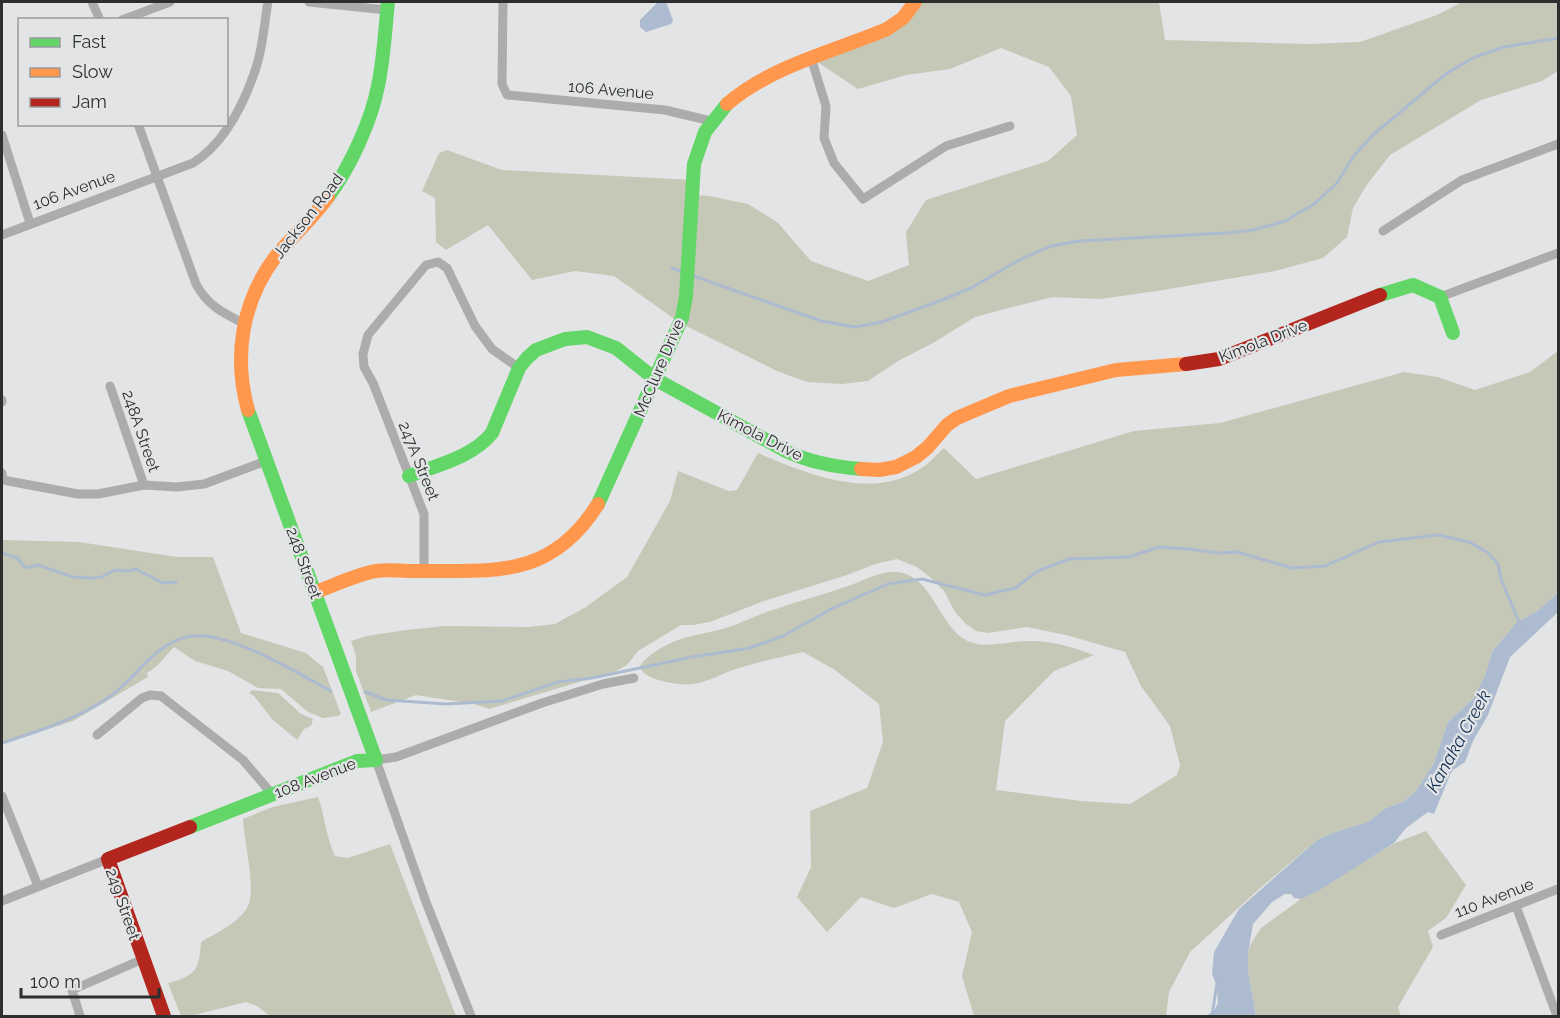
<svg xmlns="http://www.w3.org/2000/svg" width="1560" height="1018" viewBox="0 0 1560 1018" font-family="Raleway,sans-serif">
<style>
.forest{fill:#c5c8b6}
.water{fill:#acbbcf}
.lines{fill:none;stroke-linecap:round;stroke-linejoin:round}
.stream{stroke:#acbbcf;stroke-width:3}
.street{stroke:#acacac;stroke-width:9}
.fast{stroke:#63d668;stroke-width:14}
.slow{stroke:#ff974d;stroke-width:14}
.jam{stroke:#b3261e;stroke-width:14}
.labels{text-anchor:middle;dominant-baseline:central;stroke-width:4.5;stroke-linejoin:round;paint-order:stroke}
.street-label{font-size:16px;fill:#2d2e2e;stroke:#e2e4e6}
.water-label{font-size:18px;font-style:italic;fill:#122f54;stroke:#e2e4e6}
</style>
<rect width="100%" height="100%" fill="#e3e4e5"/>
<g class="forest">
<path d="M915,2h244l6,38 144,4 51,-2 77,-27 25,-13h96v69l-16,10 -61,19 -91,55 -24,31 -13,22 -6,29 -24,21 -48,13 -118,20 -57,8 -47,-2 -37,9 -41,11 -42,26 -35,18 -30,20 -26,3 -35,-2 -30,-11 -97,-48 -66,-47 -39,-5 -43,9 -44,-55 -42,25 -10,-8 -1,-44 -13,-7 17,-38 8,-3 55,20 191,10 -1,15 17,1 39,8 29,18 34,39 57,20 41,-16 -3,-33 20,-32 122,-39 29,-26 -6,-39 -22,-29 -48,-19 -51,21 -44,6 -48,14 -47,-31 69,-25z"/>
<path d="M1558,351v242l-22,19 -20,11 -24,29 -7,24 -12,23 -25,23 -14,41 -18,28 -13,11 -17,6 -18,14 -33,10 -18,8 -59,50 -68,62 -21,40 -3,24h-192l-12,-40 10,-44 -13,-30 -27,-8 -38,14 -33,-11 -34,35 -30,-35 14,-30 -1,-56 57,-23 16,-46 -4,-38 -44,-34 -32,-18c-22,5 -45,10 -67,17 -14,4 -29,14 -44,15 -12,2 -51,-4 -52,-18 7,-11 22,-19 33,-24 17,-7 36,-9 53,-14 16,-5 31,-13 47,-18 26,-9 52,-16 78,-25 16,-6 35,-17 52,-12 34,10 37,60 70,70 17,5 37,-2 55,-2 23,-1 44,6 66,14l-40,16 -49,50 -9,69 85,11 49,3 47,-29 3,-10 -10,-39 -29,-40 -16,-34 -59,-17 -39,-8 -39,6 -12,-2 -10,-7 -11,-12 -11,-21 -13,-13 -14,-11 -20,-8 -22,5 -28,11 -83,26 -54,21 -17,3h-12l-43,26 -11,14 -11,6 -127,38 -15,-5 -58,-9 -45,17 -15,-41v-15l-5,-15 16,-5 39,-6 39,-4 83,1 27,-3 31,-17 41,-30 43,-76 8,-30 51,20 8,-1 21,-37c49,21 116,49 165,14 8,-5 14,-13 21,-19l32,31 158,-48 86,-8 184,-51 34,5 37,13 55,-18z"/>
<path d="M2,540l77,2 98,15h36l28,76 65,20 17,14 18,47 -3,2 -15,2 -15,-6 -27,-23 -23,-1 -30,-17 -33,-10 -21,-14 -18,20 -9,6 1,4 -75,44 -71,23z"/>
<path d="M252,690l26,3 23,21 12,5 -2,7 -7,3 -7,11 -25,-21 -18,-23 -5,-3z"/>
<path d="M318,797c7,19 8,40 17,59l13,2 42,-14 66,172h-186l-13,-10 -11,-4 -56,14h-9l-13,-33c28,-7 31,-13 33,-41 15,-9 36,-18 46,-34 10,-17 -3,-67 -4,-89l30,-12z"/>
<path d="M1426,831l40,54 -20,33 -18,13 5,16 -35,60 3,9h-145l-8,-45v-18l2,-8 11,-17 40,-29 94,-56z"/>
</g>
<g class="water">
<path d="M658,2h8l7,18 -2,4 -25,8 -6,-5v-7z"/>
<path d="M1558,593v19l-48,45 -22,58 -15,26 -8,21 -12,8 -3,5 -16,39 -6,-2 -22,16 -12,15 -76,48 -17,8 -7,-1 -3,-4h-6l-13,8 -19,22 -5,29v18l8,45h-50l8,-5 4,-8 -1,-17 -5,-12 2,-22 25,-43 78,-69 18,-8 33,-10 18,-14 17,-6 13,-11 18,-28 14,-41 25,-23 12,-23 7,-24 24,-29 20,-11z"/>
</g>
<g class="lines">
<g class="stream">
<path d="M672,268l12,5"/>
<path d="M691,275l130,46 34,6 27,-5 60,-22 29,-12 52,-30 28,-12 29,-5 146,-8 28,-3 31,-9 29,-17 23,-21 16,-26 21,-23 73,-61 28,-16 29,-10 54,-9"/>
<path d="M2,553l15,5 9,10 12,-3 35,12 19,1 10,-1 13,-7 13,1 8,-2 27,14 13,-1"/>
<path d="M195,636c37,-3 103,37 136,55"/>
<path d="M365,692l22,8 59,4 56,-3 56,-19 34,-4 100,-21 58,-9 33,-12 50,-28 55,-24 34,-5 63,16 30,-7 23,-17 31,-12 60,-2 30,-10 31,2 27,4 20,-1 55,16 33,-2 54,-24 59,-7 31,7 18,10 11,12 3,15 19,45"/>
<path d="M2,743c34,-11 81,-26 110,-48 27,-20 44,-54 80,-59"/>
<path d="M1212,1016l5,-33"/>
</g>
<g class="street">
<path d="M92,2l8,18"/>
<path d="M309,2l78,8"/>
<path d="M503,2l-1,82 5,11 158,15 46,11"/>
<path d="M122,20l48,-18"/>
<path d="M811,58l15,48 -2,32 10,25 29,36 83,-53 64,-20"/>
<path d="M138,124l58,160c11,21 27,29 47,39"/>
<path d="M2,135l28,88"/>
<path d="M1383,231l79,-51 96,-36"/>
<path d="M2,235l191,-72c32,-20 50,-57 62,-92 8,-22 9,-47 13,-69"/>
<path d="M1440,297l118,-44"/>
<path d="M110,386l34,99"/>
<path d="M2,402v-2"/>
<path d="M2,473l1,7 75,14h20l46,-9 33,2 27,-3 62,-23"/>
<path d="M424,570v-56l-51,-131 -9,-16 -1,-13 5,-19 58,-70 12,-3 9,6 28,58 17,23 27,19"/>
<path d="M97,735l45,-37 8,-3 11,1 82,64 29,34"/>
<path d="M2,796l36,90"/>
<path d="M2,901l106,-42"/>
<path d="M1516,906l41,110"/>
<path d="M1441,935l117,-46"/>
<path d="M80,1016l-8,-26 71,-31"/>
<path d="M471,1016l-45,-114 -50,-142 20,-3 146,-54 61,-19 31,-6"/>
</g>
<g class="fast">
<path d="M328,197c22,-30 43,-75 50,-111 6,-28 7,-56 10,-84"/>
<path d="M1380,295l33,-10 27,12 13,36"/>
<path d="M409,476c28,-11 64,-19 83,-43l27,-65 8,-10 9,-8 29,-11 22,-2 29,11 39,31 131,72c23,11 50,16 75,18"/>
<path d="M598,504l84,-186 4,-22 8,-132 11,-32 22,-28"/>
<path d="M190,827l167,-66 19,-1 -128,-350"/>
</g>
<g class="slow">
<path d="M727,104c46,-39 106,-52 160,-75l16,-11 12,-16"/>
<path d="M248,410c-15,-54 -6,-109 28,-154 17,-20 37,-38 52,-59"/>
<path d="M861,469l18,1 17,-3 20,-10 12,-10 19,-22 10,-7 52,-22 107,-26 70,-6"/>
<path d="M315,592c18,-6 42,-18 61,-21 11,-2 24,0 36,0 79,-1 138,10 186,-67"/>
</g>
<g class="jam">
<path d="M1186,364l33,-5 161,-64"/>
<path d="M164,1016l-56,-157 82,-32"/>
</g>
</g>
<g class="labels">
<g class="street-label">
<text transform="translate(611 90) rotate(5)">106 Avenue</text>
<text transform="translate(74 190) rotate(-20)">106 Avenue</text>
<text transform="translate(308 216) rotate(-52)">Jackson Road</text>
<text transform="translate(1263 341) rotate(-21)">Kimola Drive</text>
<text transform="translate(659 368) rotate(-67)">McClure Drive</text>
<text transform="translate(141 431) rotate(71)">248A Street</text>
<text transform="translate(760 435) rotate(27)">Kimola Drive</text>
<text transform="translate(419 461) rotate(68)">247A Street</text>
<text transform="translate(304 563) rotate(70)">248 Street</text>
<text transform="translate(315 778) rotate(-21)">108 Avenue</text>
<text transform="translate(1494 898) rotate(-21)">110 Avenue</text>
<text transform="translate(123 904) rotate(71)">249 Street</text>
</g>
<g class="water-label">
<text transform="translate(1458 741) rotate(-61)">Kanaka Creek</text>
</g>
</g>
<rect width="1560" height="1018" fill="none" stroke="#2d2e2e" stroke-width="6"/>
<rect x="18" y="18" width="210" height="108" fill="#e2e4e6" stroke="#9a9b9c" stroke-width="1.5"/>
<rect x="30" y="38" width="30" height="9" fill="#63d668" stroke="#9a9b9c" stroke-width="1.5"/>
<text x="72" y="48" font-size="18" fill="#2d2e2e">Fast</text>
<rect x="30" y="68" width="30" height="9" fill="#ff974d" stroke="#9a9b9c" stroke-width="1.5"/>
<text x="72" y="78" font-size="18" fill="#2d2e2e">Slow</text>
<rect x="30" y="98" width="30" height="9" fill="#b3261e" stroke="#9a9b9c" stroke-width="1.5"/>
<text x="72" y="108" font-size="18" fill="#2d2e2e">Jam</text>
<path d="M21 988v9h138v-9" fill="none" stroke="#2d2e2e" stroke-width="3"/>
<text x="30" y="988" font-size="18" fill="#2d2e2e" stroke="#e2e4e6" stroke-width="4.5" paint-order="stroke">100 m</text>
</svg>
